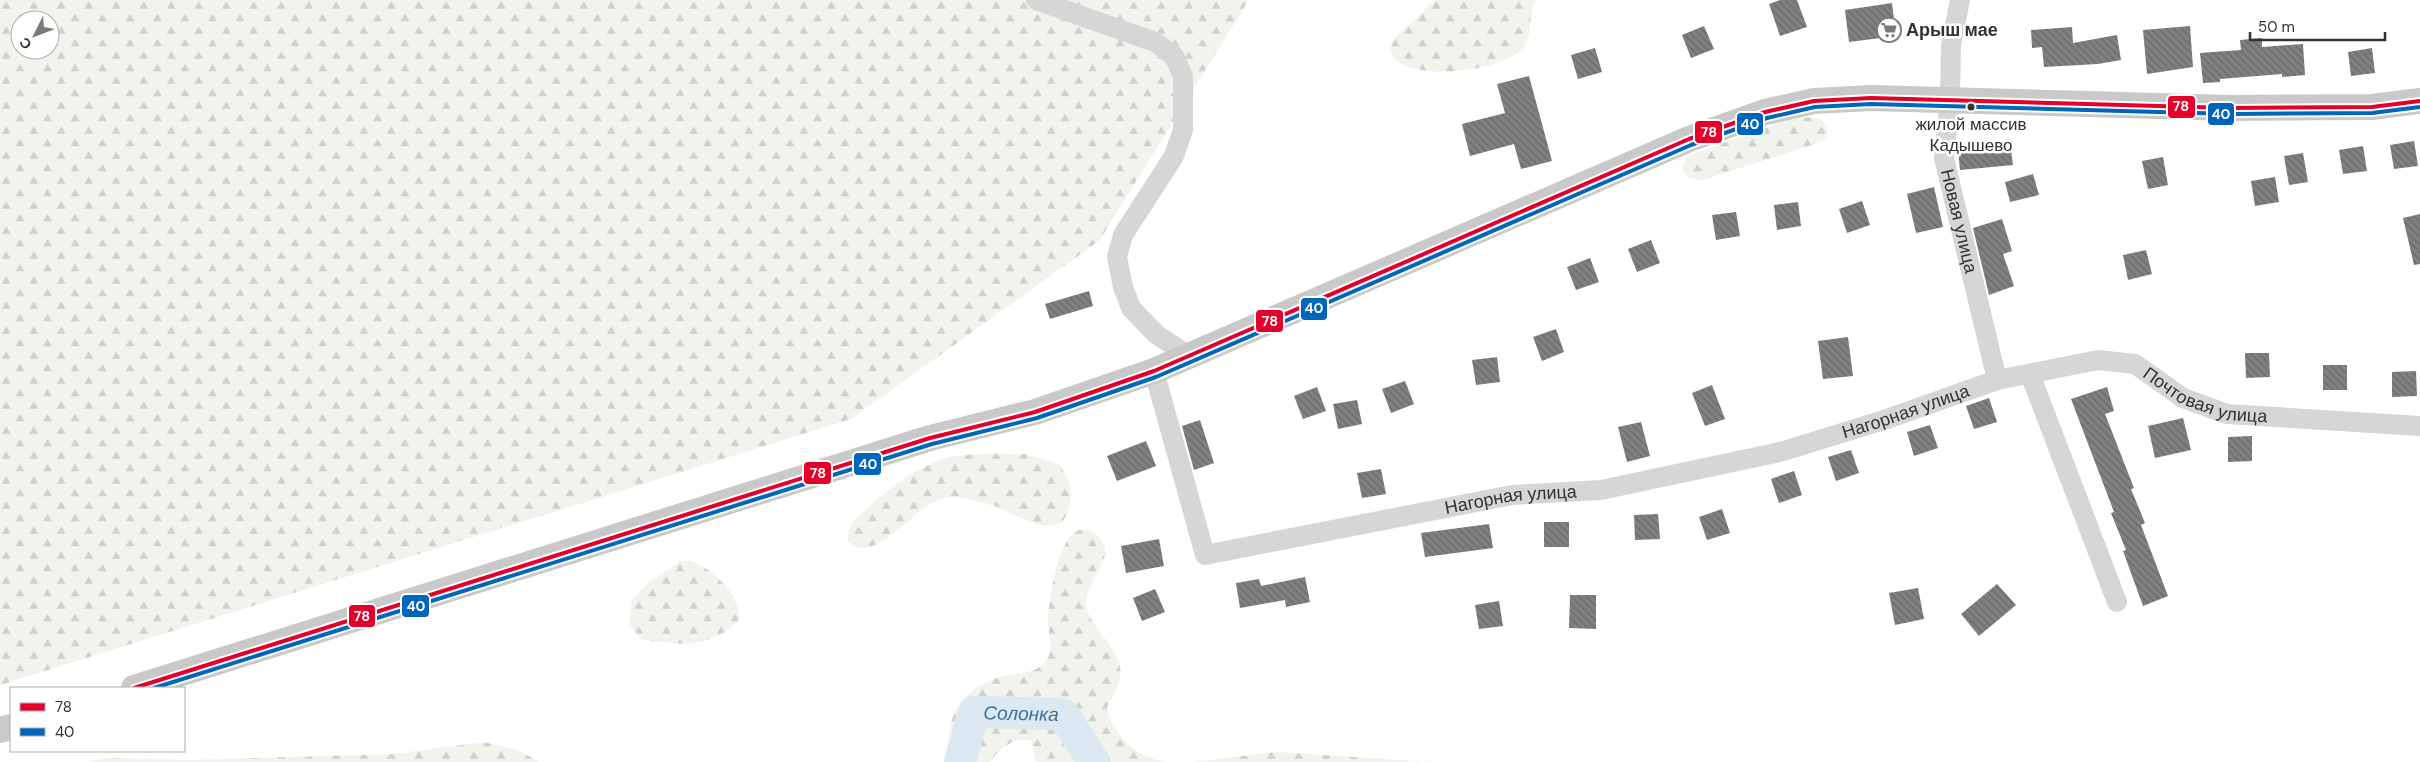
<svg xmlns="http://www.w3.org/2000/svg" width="2420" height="762" viewBox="0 0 2420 762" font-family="'DM Sans',sans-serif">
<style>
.forest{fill:url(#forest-firs);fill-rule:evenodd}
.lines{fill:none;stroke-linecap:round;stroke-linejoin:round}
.river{stroke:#dce9f2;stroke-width:32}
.building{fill:url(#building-back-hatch)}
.minor{stroke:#d6d6d6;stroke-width:20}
.major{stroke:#c9c9c9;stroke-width:26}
.bus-1-casing{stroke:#fff;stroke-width:8}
.bus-2-casing{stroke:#fff;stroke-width:8}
.bus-1{stroke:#e4002b;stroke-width:4}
.bus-2{stroke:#0065bd;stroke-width:4}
.bus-dot{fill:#323232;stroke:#fff;stroke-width:2}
.labels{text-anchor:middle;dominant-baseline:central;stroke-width:5;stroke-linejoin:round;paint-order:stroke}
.bus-label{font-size:17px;fill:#323232;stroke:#fff}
.poi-label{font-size:18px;font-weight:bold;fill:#323232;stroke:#fff;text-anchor:start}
.street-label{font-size:18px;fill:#323232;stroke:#fff}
.water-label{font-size:19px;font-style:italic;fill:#3e7195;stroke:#fff}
.line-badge{stroke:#fff;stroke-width:2}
.badge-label{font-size:14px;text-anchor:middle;font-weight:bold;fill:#fff}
</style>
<defs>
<pattern id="forest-firs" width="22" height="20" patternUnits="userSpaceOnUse" patternTransform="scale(1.25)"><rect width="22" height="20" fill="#f1f4ed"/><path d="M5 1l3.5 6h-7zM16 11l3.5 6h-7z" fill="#cfd2cc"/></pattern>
<pattern id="building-back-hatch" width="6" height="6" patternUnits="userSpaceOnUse" patternTransform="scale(1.25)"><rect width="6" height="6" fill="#808080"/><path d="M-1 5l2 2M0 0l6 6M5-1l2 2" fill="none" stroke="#696969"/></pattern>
</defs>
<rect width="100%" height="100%" fill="#fff"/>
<g class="forest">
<path d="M0,0h1249l-150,241 -248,178 -851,266zM20,20h30v30h-30z"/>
<path d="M1435,0h101c-9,14 -2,35 -13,48 -20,23 -105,34 -128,11 -2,-3 -4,-7 -5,-10l5,-11z"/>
<path d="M1797,117l24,1 6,9v11l-9,5 -119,38 -10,-3 -7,-10 5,-10 10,-6z"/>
<path d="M1026,454l33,10c12,19 15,23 10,45 -9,35 -53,5 -72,-2 -9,-3 -39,-12 -48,-10 -6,1 -16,4 -21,8 -17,11 -48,48 -70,42 -3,0 -7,-4 -10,-5 -1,-18 10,-26 23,-37 26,-24 57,-46 93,-50 21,-2 42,-1 62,-1z"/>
<path d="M1088,529c42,24 -7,47 -1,80 2,9 8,15 13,23 24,31 28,40 7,75 6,29 31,52 61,55h-132l-5,-21c-17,-4 -31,6 -41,21h-43c2,-14 1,-36 7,-49 10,-18 24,-29 43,-35 18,-7 41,-1 51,-21 5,-9 0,-27 0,-37 1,-21 9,-79 29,-89 2,-2 8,-1 11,-2z"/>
<path d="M680,561h12l20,11 16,16 11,21 -1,13c-31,28 -60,23 -98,17l-11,-16 3,-23 16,-17z"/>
<path d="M484,742l36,9 19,11h-452l17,-4 83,2 207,-6z"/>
<path d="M1277,752l156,10h-241z"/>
</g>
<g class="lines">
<path class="river" id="s1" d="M960,762l14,-50 89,2 31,48"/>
</g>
<g class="building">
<path d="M1780,0h17l10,27 -27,9 -11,-32z"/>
<path d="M1892,3l4,33 -47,6 -4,-32z"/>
<path d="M1704,26l10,23 -23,9 -9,-23z"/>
<path d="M2190,26l3,41 -46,7 -4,-44z"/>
<path d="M2072,27l1,16 44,-8 4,25 -23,4 -54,3 -2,-20 -10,1 -1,-18z"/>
<path d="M2262,38v9l41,-3 2,31 -23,2v-3l-62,5v3l-17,1 -3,-30 41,-3 -1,-10z"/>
<path d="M1595,48l7,24 -24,7 -7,-24z"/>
<path d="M2372,48l3,25 -24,3 -3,-24z"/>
<path d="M1529,76l23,85 -31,8 -7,-25 -44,12 -8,-32 43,-11 -8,-29z"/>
<path d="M2414,141l4,25 -24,3 -4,-24z"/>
<path d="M2010,143l3,22 -53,5 -2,-21z"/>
<path d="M2363,146l4,25 -24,3 -4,-24z"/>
<path d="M2303,153l5,29 -19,3 -5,-29z"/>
<path d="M2163,157l5,28 -20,4 -6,-28z"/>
<path d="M2033,174l6,21 -29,7 -5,-20z"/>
<path d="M2275,177l4,25 -24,4 -4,-25z"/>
<path d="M1934,187l9,40 -27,6 -9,-39z"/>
<path d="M1862,201l8,24 -23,8 -8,-24z"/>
<path d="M1798,202l3,24 -24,4 -3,-25z"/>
<path d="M1736,212l4,24 -24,4 -4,-25z"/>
<path d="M2420,214v50l-6,1 -11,-47z"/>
<path d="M2002,219l10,32 -9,3 11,32 -25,9 -16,-67z"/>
<path d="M1651,240l9,23 -23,9 -9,-23z"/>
<path d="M2146,250l6,24 -24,6 -5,-25z"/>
<path d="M1590,258l9,24 -23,8 -9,-23z"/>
<path d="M1089,291l4,15 -43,13 -5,-15z"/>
<path d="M1556,329l8,23 -22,9 -9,-24z"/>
<path d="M1848,337l5,39 -30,3 -5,-38z"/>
<path d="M2245,353h24l1,24 -24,1z"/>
<path d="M1497,357l3,25 -24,3 -4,-25z"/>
<rect x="2323" y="365" width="24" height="25"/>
<path d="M2416,371l1,25 -25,1v-25z"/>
<path d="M1405,381l9,23 -23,9 -9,-24z"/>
<path d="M1712,385l13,34 -20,7 -13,-33z"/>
<path d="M1317,387l9,24 -23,8 -9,-23z"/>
<path d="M2107,387l7,24 -9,3 29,74 -3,1 14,34 -4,2 27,71 -25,10 -20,-55 3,-1 -15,-37 3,-1 -43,-113z"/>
<path d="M1989,398l8,24 -23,7 -8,-23z"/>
<path d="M1357,400l5,24 -24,5 -5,-25z"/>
<path d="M2183,418l8,32 -36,8 -7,-32z"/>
<path d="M1200,420l14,43 -20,7 -12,-44z"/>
<path d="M1641,422l9,34 -23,6 -9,-35z"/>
<path d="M1930,425l8,23 -24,8 -7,-24z"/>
<path d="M2252,436v25l-24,1v-25z"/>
<path d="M1146,441l10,25 -39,15 -10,-25z"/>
<path d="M1851,450l8,23 -23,8 -8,-24z"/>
<path d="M1381,469l5,25 -24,4 -5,-25z"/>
<path d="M1794,471l8,24 -23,8 -8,-24z"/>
<path d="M1722,509l8,24 -23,7 -8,-23z"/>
<path d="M1658,514l2,25 -25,1 -1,-25z"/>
<rect x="1544" y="522" width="25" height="25"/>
<path d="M1489,524l4,24 -68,9 -4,-24z"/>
<path d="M1159,539l5,27 -38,7 -5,-27z"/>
<path d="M1305,577l5,25 -24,5 -1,-7 -45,8 -4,-25 23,-4 2,7z"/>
<path d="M1997,584l19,21 -37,31 -18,-22z"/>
<path d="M1918,588l6,31 -29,6 -6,-32z"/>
<path d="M1155,589l10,23 -23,9 -9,-23z"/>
<path d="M1570,595h26v34l-27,-1z"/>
<path d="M1499,601l4,25 -24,3 -4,-24z"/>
</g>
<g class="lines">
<g class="minor">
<path d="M1036,0l119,42 19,14 9,20v54l-9,26 -51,79 -6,22 6,30 8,21 25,26 33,22"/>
<path id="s2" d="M1960,0l-9,45 -1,54 -6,59 53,222"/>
<path id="s3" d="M1154,371l51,184 307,-60 89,-5 179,-38 104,-32 113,-40 101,-20 37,4 48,34 44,16 193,12"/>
<path d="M2030,374l87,228"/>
</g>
<g class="major">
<path d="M134,688l796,-250 105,-26 119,-41 535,-232 76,-27 49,-11 57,-3 360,10 141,-1 48,-6"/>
<path d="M0,730l11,-3"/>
</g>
<defs>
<path id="bus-1" d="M134,688l796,-250 105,-26 119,-41 535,-232 76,-27 49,-11 57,-3 360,10 141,-1 48,-6"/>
<path id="bus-2" d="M154,688l778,-244 105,-26 119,-41 535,-232 76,-27 48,-11 56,-3 360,10 141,-1 48,-6"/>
</defs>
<use href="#bus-1" class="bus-1-casing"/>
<use href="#bus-2" class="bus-2-casing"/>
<use href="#bus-1" class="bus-1"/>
<use href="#bus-2" class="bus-2"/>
</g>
<defs>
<symbol id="supermarket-ring" viewBox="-11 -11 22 22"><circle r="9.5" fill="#fff" stroke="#7a7a7a" stroke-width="1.5"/><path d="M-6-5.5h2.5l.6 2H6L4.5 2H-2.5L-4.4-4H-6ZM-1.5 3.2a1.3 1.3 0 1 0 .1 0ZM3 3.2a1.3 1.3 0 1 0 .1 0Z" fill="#7a7a7a"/></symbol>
</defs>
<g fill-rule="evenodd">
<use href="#supermarket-ring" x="1875" y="16" width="28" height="28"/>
</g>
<circle class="bus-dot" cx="1971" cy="107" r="4.5"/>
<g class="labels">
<g class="bus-label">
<text x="1971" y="124">жилой массив<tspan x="1971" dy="21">Кадышево</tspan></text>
</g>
<g class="poi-label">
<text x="1906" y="30">Арыш мае</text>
</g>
<g class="street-label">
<text stroke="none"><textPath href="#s2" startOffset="224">Новая улица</textPath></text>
<text stroke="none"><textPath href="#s3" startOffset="1224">Почтовая улица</textPath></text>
<text stroke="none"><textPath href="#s3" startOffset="908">Нагорная улица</textPath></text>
<text stroke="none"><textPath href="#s3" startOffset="502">Нагорная улица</textPath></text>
</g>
<g class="water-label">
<text stroke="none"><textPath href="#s1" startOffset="99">Солонка</textPath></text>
</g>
</g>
<g class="line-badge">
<rect x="2167" y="95" width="29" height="24" rx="5" fill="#e4002b"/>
<rect x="2207" y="102" width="28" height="24" rx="5" fill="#0065bd"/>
<rect x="1736" y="112" width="28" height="24" rx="5" fill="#0065bd"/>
<rect x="1694" y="120" width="29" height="24" rx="5" fill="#e4002b"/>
<rect x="1300" y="297" width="28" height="24" rx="5" fill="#0065bd"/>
<rect x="1255" y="309" width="29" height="24" rx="5" fill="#e4002b"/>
<rect x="853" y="452" width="29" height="24" rx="5" fill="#0065bd"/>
<rect x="803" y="461" width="29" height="24" rx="5" fill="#e4002b"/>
<rect x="401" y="594" width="29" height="24" rx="5" fill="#0065bd"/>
<rect x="348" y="604" width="28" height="24" rx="5" fill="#e4002b"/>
</g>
<g class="badge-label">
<text x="2181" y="111">78</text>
<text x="2221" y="119">40</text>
<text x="1750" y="129">40</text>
<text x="1709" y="137">78</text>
<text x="1314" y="313">40</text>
<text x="1270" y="326">78</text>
<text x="868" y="469">40</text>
<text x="818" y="478">78</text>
<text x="416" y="611">40</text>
<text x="362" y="621">78</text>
</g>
<rect x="10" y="687" width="175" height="65" fill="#ffffff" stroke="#adadad"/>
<rect x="20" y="703" width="25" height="8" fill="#e4002b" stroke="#adadad"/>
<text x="55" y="712" font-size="15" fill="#323232">78</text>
<rect x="20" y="728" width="25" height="8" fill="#0065bd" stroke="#adadad"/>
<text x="55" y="737" font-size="15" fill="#323232">40</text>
<g transform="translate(35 35) rotate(228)"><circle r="24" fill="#ffffff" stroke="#adadad"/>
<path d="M0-4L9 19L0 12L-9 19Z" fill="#7a7a7a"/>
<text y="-8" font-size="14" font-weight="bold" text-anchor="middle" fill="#323232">С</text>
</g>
<path d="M2250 32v8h135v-8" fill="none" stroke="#323232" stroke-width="2.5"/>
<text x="2258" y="32" font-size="15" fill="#323232" stroke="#ffffff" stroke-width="4" paint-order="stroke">50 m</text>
</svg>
